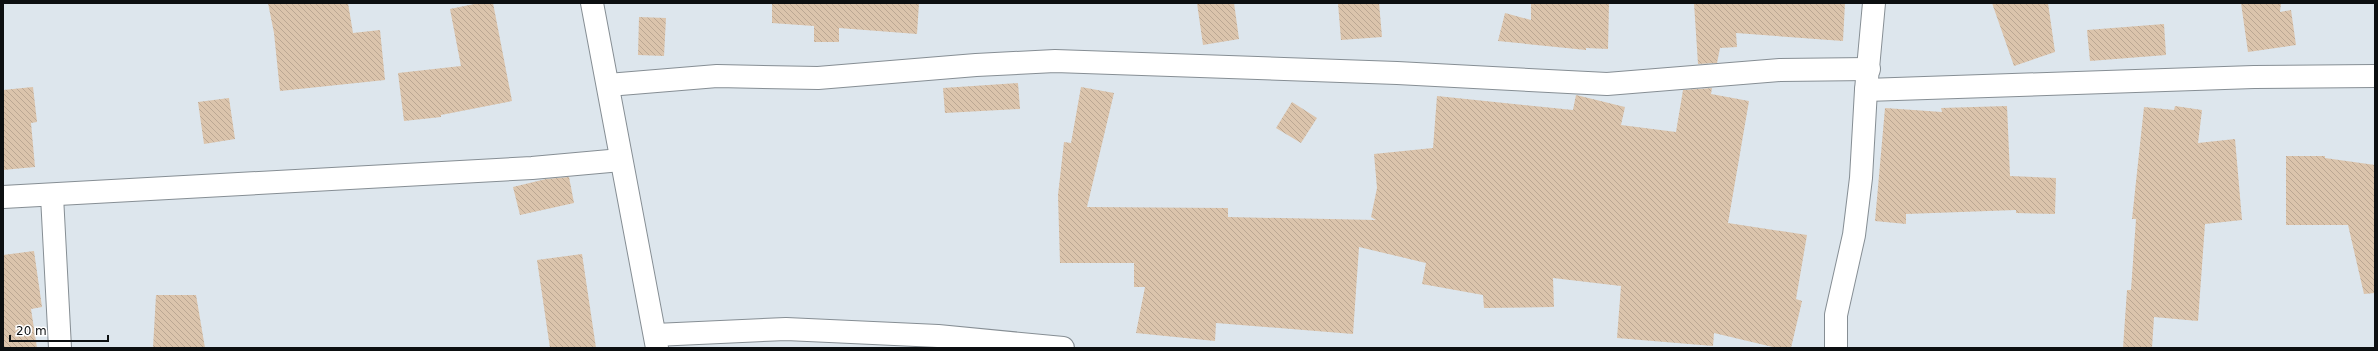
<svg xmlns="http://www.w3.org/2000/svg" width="2378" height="351" viewBox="0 0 2378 351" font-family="'DejaVu Sans',sans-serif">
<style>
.building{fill:url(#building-back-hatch)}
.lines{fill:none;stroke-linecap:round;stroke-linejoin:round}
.street-casing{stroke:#868e94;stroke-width:24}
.secondary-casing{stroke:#868e94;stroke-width:24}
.street{stroke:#fff;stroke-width:22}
.secondary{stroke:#fff;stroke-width:22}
</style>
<defs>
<pattern id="building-back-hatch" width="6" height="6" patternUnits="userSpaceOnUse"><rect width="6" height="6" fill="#dbc4ac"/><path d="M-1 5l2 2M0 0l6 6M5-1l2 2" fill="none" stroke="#bba793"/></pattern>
</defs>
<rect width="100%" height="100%" fill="#dde6ed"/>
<g class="building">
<path d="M268,3h80l5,30 27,-3 5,50 -105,11 -6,-58z"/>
<path d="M479,3h14l19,98 -71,14v2l-37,4 -6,-48 63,-7 -11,-57z"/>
<path d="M772,3h147l-2,31 -78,-6v14h-25v-16l-42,-3z"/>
<path d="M1197,3h37l5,36 -36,6z"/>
<path d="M1338,3h41l3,34 -41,3z"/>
<path d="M1531,3h78l-1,46 -22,-1v2l-88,-9 7,-28 26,7z"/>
<path d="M1694,3h151l-2,38 -107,-8 1,14 -17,1 -3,15 -19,1z"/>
<path d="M1992,3h56l7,49 -41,14z"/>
<path d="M2241,3h40l-1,9 11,-2 5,35 -48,7z"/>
<path d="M639,17l27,1 -2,38 -26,-1z"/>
<path d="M2164,24l2,31 -76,6 -3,-31z"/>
<path d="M1018,83l2,26 -75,4 -2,-25z"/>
<path d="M33,87l4,35 -6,1 4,44 -32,3v-80z"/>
<path d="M1081,87l33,6 -27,114 141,1v9l148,3 -5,-3 6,-29 -3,-34 59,-6 4,-52 136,14 3,-15 49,12 -4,18 55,7 7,-42 29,-2 -1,6 38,7 -21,122 79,12 -11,64 6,2 -11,47h-14l-63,-15 -1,13 -96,-8 4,-52 -68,-8 1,29 -70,1 -1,-13 -61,-11 4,-21 -67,-16 -6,87 -137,-11 -1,18 -79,-8 9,-46h-11v-24h-74l-2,-68 6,-53 7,1z"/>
<path d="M229,98l6,41 -31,5 -6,-42z"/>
<path d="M1292,102l25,16 -16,25 -25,-15z"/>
<path d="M2007,106l3,70 46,2 -1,36 -39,-1v-3l-110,4v10l-31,-3 10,-113 57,4 -1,-4z"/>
<path d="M2175,106l27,4 -4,33 37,-4 7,81 -37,4 -7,97 -44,-4 -2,31h-29l4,-58h4l5,-71h-4l12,-112 30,3z"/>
<path d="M2286,156h39v2l50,7v128l-11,1 -16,-69h-62z"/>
<path d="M569,177l5,26 -54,12 -7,-28 33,-8z"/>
<path d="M34,251l8,56 -11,2 6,39h-34v-93z"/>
<path d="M582,254l14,94h-46l-13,-88z"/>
<path d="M156,295h40l9,53h-52z"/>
</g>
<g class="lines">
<defs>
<g id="street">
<path d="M608,85l109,-9 101,2 158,-13 79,-4 342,12 210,11 173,-14 89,-1"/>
<path d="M1866,90l388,-13 121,-1"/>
<path d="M52,196l8,152"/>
<path d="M3,197l529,-29 89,-8"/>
<path d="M655,335l131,-6 152,7 125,12"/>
<path d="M1836,348v-33l18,-80 7,-57 5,-88 8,-87"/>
</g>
<path id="secondary" d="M592,3l65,345"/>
</defs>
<use href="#street" class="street-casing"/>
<use href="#secondary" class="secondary-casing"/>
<use href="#street" class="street"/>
<use href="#secondary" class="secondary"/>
</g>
<rect width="2378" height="351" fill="none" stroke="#0c0f11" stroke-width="8"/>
<path d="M10 335v6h98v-6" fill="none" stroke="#0c0f11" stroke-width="2"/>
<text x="16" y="335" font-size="12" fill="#0c0f11" stroke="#ffffff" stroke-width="3" paint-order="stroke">20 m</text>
</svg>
